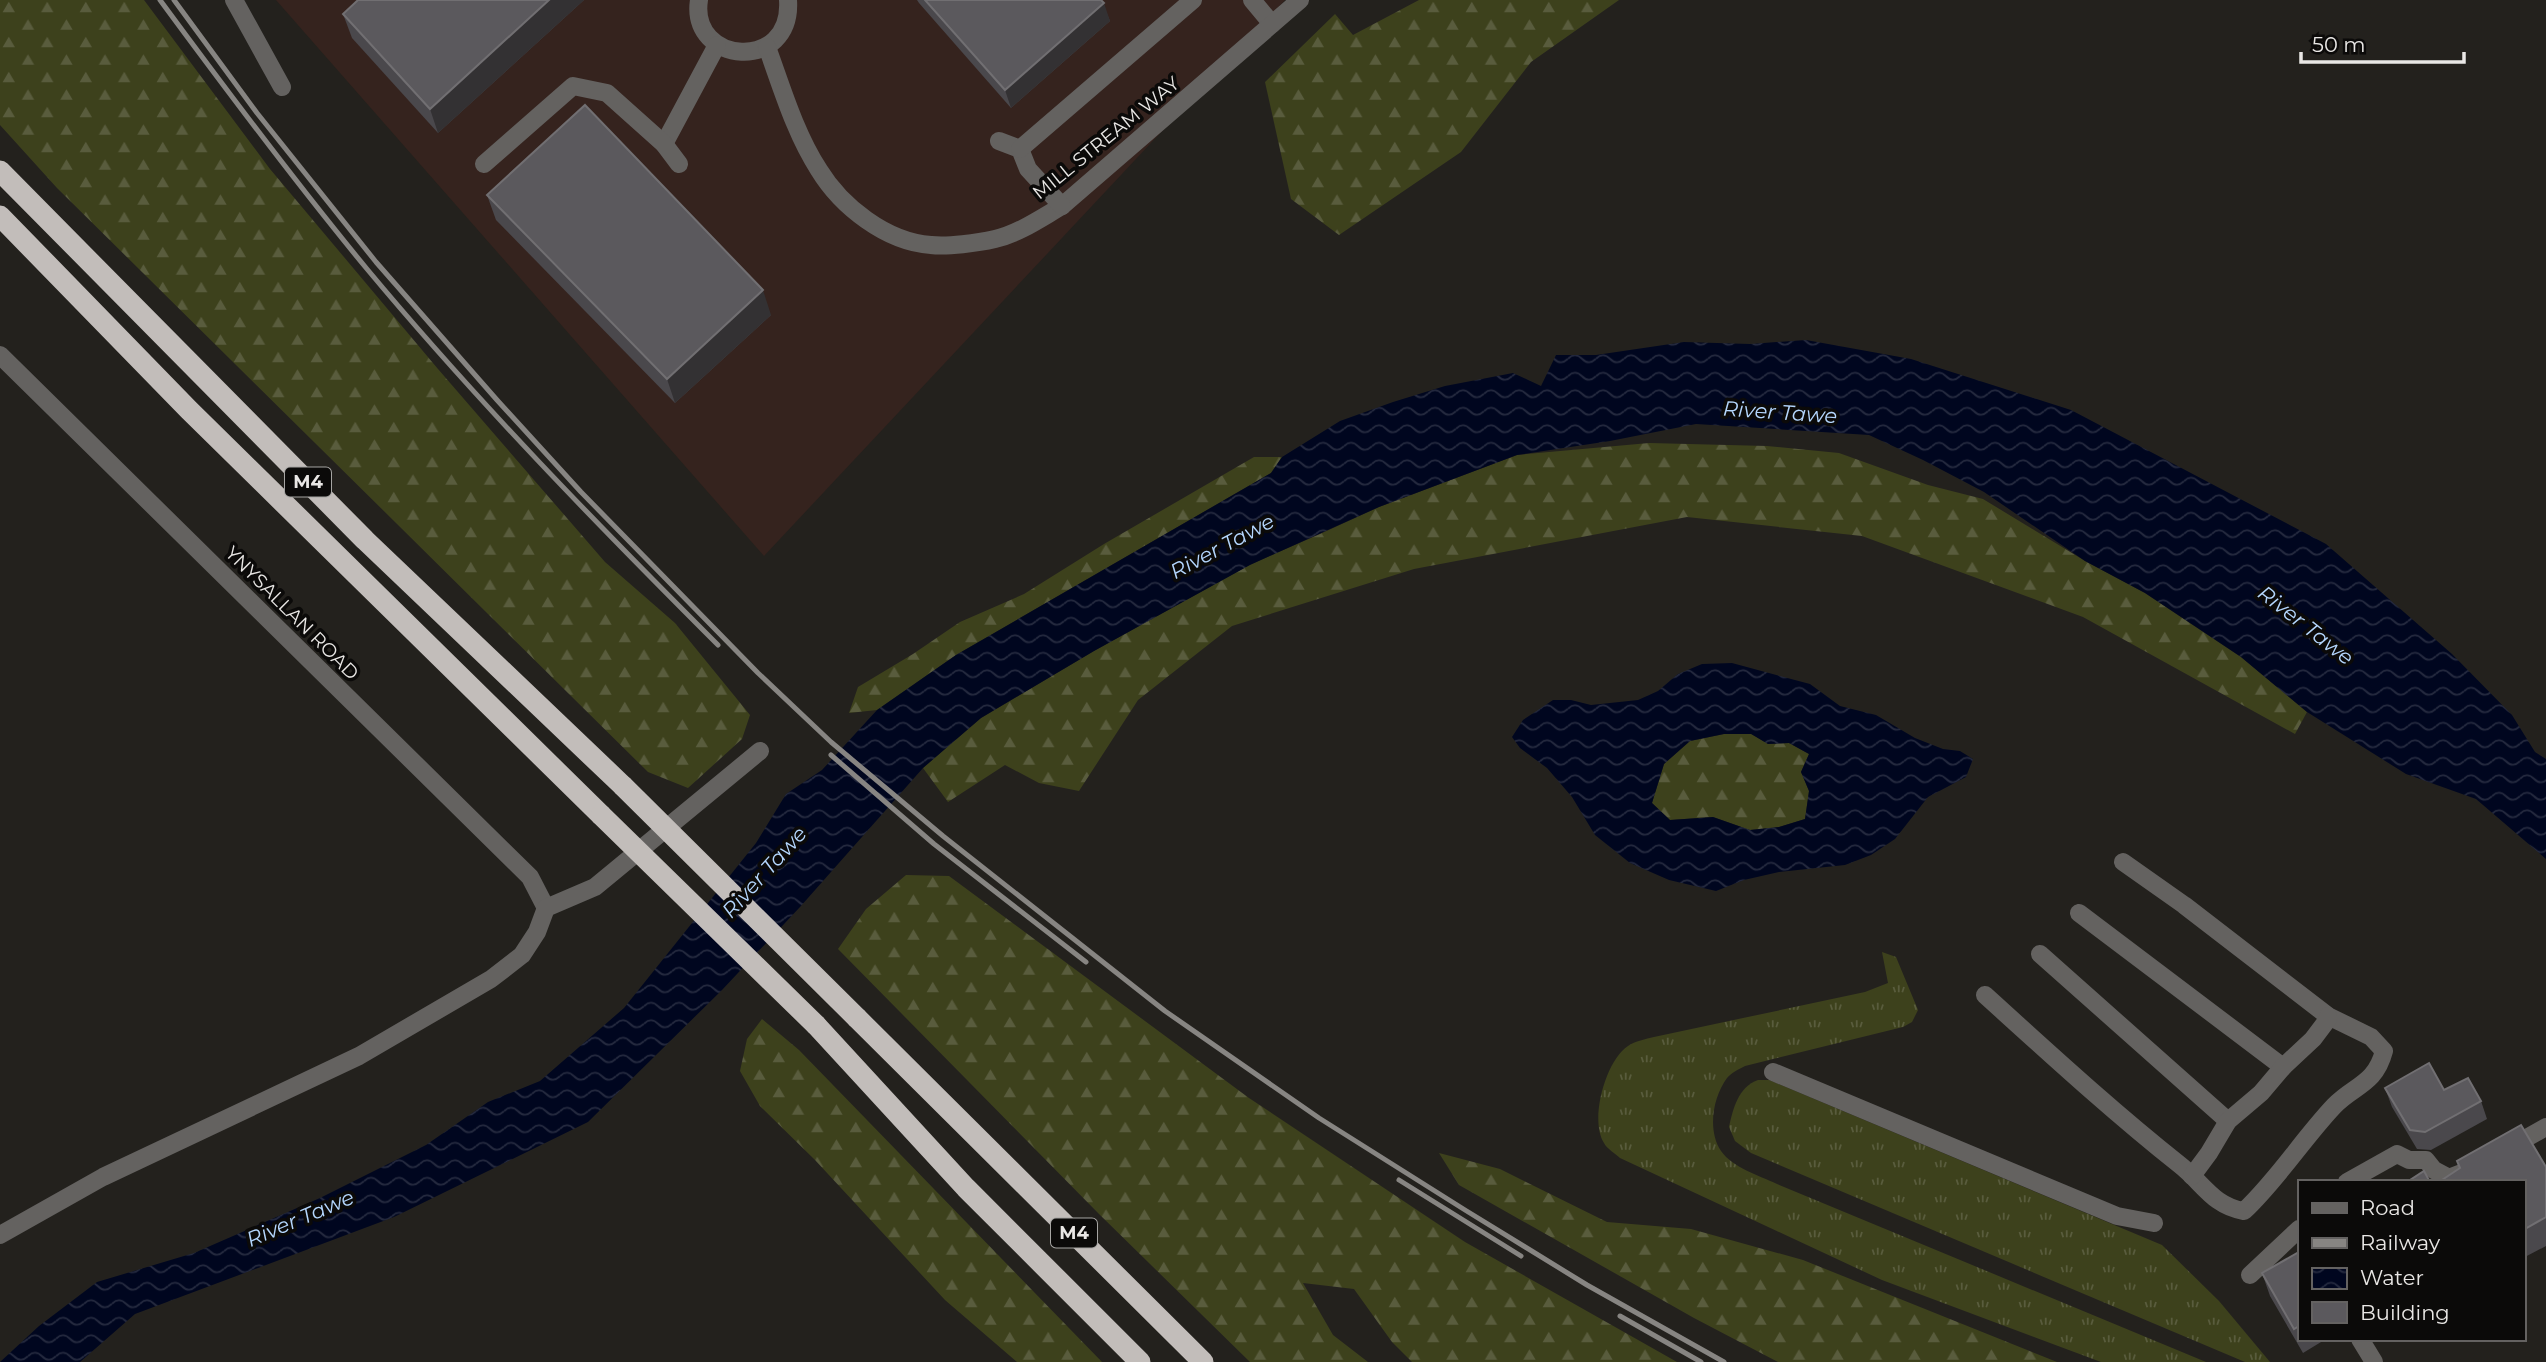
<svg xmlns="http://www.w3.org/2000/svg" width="2546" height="1362" viewBox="0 0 2546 1362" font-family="Montserrat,sans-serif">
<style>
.commercial{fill:#35231e}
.grass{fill:url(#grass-tufts)}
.forest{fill:url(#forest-firs)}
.water{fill:url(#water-waves);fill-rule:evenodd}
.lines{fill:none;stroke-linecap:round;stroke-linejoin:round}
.minor{stroke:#646260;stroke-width:18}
.highway{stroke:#c2bdba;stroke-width:21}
.rail{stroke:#878582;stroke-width:5}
.highway-bridge{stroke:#c2bdba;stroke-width:21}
.wall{fill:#4a484c}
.shaded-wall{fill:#333133}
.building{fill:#5b595d;stroke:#716f72;stroke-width:2}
.labels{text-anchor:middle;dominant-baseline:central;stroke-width:7;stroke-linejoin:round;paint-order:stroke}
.shield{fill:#0b0a09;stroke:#a6a5a3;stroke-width:2}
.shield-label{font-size:18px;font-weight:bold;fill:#e9e7e5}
.street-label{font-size:19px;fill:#e9e7e5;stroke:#0b0a09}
.water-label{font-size:21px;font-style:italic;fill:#b4d6fd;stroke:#0b0a09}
</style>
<defs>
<pattern id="grass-tufts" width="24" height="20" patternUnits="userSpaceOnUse" patternTransform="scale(1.75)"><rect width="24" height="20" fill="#3d411c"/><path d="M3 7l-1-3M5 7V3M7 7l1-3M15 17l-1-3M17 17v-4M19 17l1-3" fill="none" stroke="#595c3d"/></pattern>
<pattern id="forest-firs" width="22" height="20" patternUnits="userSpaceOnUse" patternTransform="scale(1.75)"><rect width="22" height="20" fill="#3d411c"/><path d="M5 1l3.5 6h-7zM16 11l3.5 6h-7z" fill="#595c3d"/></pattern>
<pattern id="water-waves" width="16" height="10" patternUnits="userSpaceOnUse" patternTransform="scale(1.75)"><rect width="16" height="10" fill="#00061f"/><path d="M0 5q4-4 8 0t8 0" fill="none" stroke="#252a3f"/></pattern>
</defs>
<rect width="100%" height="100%" fill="#23211d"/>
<path class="commercial" d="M276,0h1009l-521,556z"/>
<g class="grass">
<path d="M1882,952l14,5 22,53 -6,12 -9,5 -158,39c-6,3 -14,7 -18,12 -14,19 -20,52 -6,73 12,17 37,24 56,33l429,178h-105l-219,-82 -262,-122c-5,-5 -13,-9 -16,-15 -15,-23 2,-83 24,-97 7,-5 18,-7 26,-9l211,-45 23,-9z"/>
<path d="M1758,1080h11l393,165 57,56 51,61h-25l-494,-209 -16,-12 -6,-14c4,-18 9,-40 29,-47z"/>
</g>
<g class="forest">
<path d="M0,0h144l126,169 168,200 167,193 70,61 75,92 -8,24 -54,49 -40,-16 -591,-584 -57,-63z"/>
<path d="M1419,0h200l-88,62 -70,90 -122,83 -48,-36 -26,-117 70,-68 18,21z"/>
<path d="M1649,443l118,3 72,7 89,32 55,14 102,62 60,32 96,64 66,55 -12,22 -212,-117 -221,-81 -175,-19 -273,52 -182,57 -94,74 -59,91 -40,-8 -34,-18 -57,37 -25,-34 58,-50 113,-67 155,-86 71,-31 59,-27 138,-52z"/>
<path d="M1254,457h28l-11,16 -315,182 -79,55 -28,3 9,-26 55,-33 47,-32 64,-28 80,-50z"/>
<path d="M1724,734h28l16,10 21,-1 20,11 -8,18 8,19 -4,28 -26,8 -29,3 -37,-13 -43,3 -18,-17 12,-39 26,-23z"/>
<path d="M906,875l43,1 300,222 216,144 212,120h-265l-20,-20 -38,-53 -51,-6 30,52 35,27h-118l-151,-148 -261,-265 28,-40z"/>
<path d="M762,1019l37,31 303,312h-85l-72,-62 -130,-140 -55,-54 -20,-35 7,-32z"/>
<path d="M1439,1153l61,16 107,53 84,7 112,31 254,102h-279l-84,-44 -235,-133z"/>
</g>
<g class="water">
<path d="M1806,340l105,19 160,51 255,134 126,110 60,61 23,37 11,7v100l-70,-60 -70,-25 -99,-62 -66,-55 -96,-64 -60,-32 -101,-69 -61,-32 -54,-25 -173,-11 -86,17 -93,14 -138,52 -129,58 -156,86 -113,67 -58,50 -123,139 -78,83 -134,132 -194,95 -259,97 -55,48h-80l39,-36 58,-44 97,-29 126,-55 106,-53 62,-43 52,-21 84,-73 132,-165 30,-49 36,-24 55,-60 79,-55 315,-182 11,-16 58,-36 53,-19 52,-16 68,-13 28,13 15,-31h40l88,-13 66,2z"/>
<path d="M1732,663l78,21 30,22 36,9 39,23 28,11 17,2 13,8 -7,18 -38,20 -33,42 -24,16 -26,10 -66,7 -35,8 -28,11 -47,-11 -39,-17 -35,-28 -23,-38 -25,-29 -27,-20 -8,-11 11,-17 30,-20h18l20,5 47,-5 20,-9 20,-17 24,-10zM1724,734h27l17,10 21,-1 20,11 -8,18 8,19 -4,28 -26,8 -29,3 -37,-13 -43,3 -18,-17 12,-39 26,-23z"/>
</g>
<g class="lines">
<g class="minor">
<path d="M234,0l48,87"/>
<path d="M699,0c-10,65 94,73 89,0"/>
<path d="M1252,0l20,24"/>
<path d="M767,47c15,41 28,86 52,123 22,36 67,72 112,75 16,2 47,-2 64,-6 23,-5 46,-21 67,-33l238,-206"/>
<path d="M999,141l21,8 8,20 34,37"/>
<path d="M664,144l53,-99"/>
<path d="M1020,149l173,-149"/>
<path d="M484,164l89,-78 34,7 57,51 15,20"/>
<path d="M0,355l530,522 16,31"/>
<path d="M2079,913l204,154"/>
<path d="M2040,954l188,167"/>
<path d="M1985,995c64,58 127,116 195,170 23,18 33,41 64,46 34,-32 58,-71 90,-105 20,-21 41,-21 50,-55l-13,-14 -43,-21 -144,-111 -61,-43"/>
<path d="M1773,1072l344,144 37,7"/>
<path d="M2507,1149l39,-22"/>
<path d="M2192,1176l17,-23 19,-32 33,-28 22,-26 30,-28 15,-20v-3"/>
<path d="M2347,1182l50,-28 12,6h17l8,10 15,8 18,-7"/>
<path d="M0,1235l103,-58 256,-121 132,-77 31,-24 15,-23 9,-24 49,-21 165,-136"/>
<path d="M2250,1275l49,-46"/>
<path d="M2360,1339l14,23"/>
</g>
<g class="highway">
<path d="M0,171l365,369 258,246"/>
<path d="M0,216l189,194 412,405"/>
<path d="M857,1018l346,344"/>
<path d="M816,1025l150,163 174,174"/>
</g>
<g class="rail">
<path d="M160,0c67,91 135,182 207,269 110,132 230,255 351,376"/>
<path d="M174,0l83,113 119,149 121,138 84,92 177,181 73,69 112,94 222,175 154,107 146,92 122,75 137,77"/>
<path d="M831,755l103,89 152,118"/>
<path d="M1399,1180l122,76"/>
<path d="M1620,1316l81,46"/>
</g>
<g class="highway-bridge">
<path d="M623,786l234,232"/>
<path d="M601,815l215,210"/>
</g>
</g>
<g class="wall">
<path d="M358,0h226l-146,133 -86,-95 -9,-24z"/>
<path d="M917,0h184l9,21 -99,87 -92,-105z"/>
<path d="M487,195l284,120 -96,88 -179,-183z"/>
<path d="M2385,1088l59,2 37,11 6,18 -56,31 -14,-1 -25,-42z"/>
<path d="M2457,1161l89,6v79l-23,12v-76l-63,-14z"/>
<path d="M2299,1252v87h27l-23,14 -33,-57 -8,-23z"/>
</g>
<g class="shaded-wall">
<path d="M549,0h35l-146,133 -8,-24z"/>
<path d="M1104,3l6,18 -99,87 -6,-18z"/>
<path d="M763,290l8,25 -96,88 -8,-24z"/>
</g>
<g class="building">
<path d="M358,0h191l-119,109 -87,-95z"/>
<path d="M925,0h176l3,3 -99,87z"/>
<path d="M585,105l178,185 -96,89 -180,-184z"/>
<path d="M2429,1063l15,27 24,-12 13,23 -56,31 -15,-2 -25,-42z"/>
<path d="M2521,1125l25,42v50l-23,13v-48h-84l21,-14 -3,-7z"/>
<path d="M2424,1171l6,11h-23z"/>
<path d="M2299,1252v74l-5,3 -32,-56z"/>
</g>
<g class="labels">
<g class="shield">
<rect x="285" y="467.5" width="46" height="29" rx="5"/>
<rect x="1051" y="1218.5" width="46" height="29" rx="5"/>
</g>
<g class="shield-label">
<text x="308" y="482">M4</text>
<text x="1074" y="1233">M4</text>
</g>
<g class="street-label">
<text transform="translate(1106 138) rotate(-39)">MILL STREAM WAY</text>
<text transform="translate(292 613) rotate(45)">YNYSALLAN ROAD</text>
</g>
<g class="water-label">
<text transform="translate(1780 412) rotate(4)">River Tawe</text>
<text transform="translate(1222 546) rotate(-28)">River Tawe</text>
<text transform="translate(2306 625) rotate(38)">River Tawe</text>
<text transform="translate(764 872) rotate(-48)">River Tawe</text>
<text transform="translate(300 1218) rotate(-23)">River Tawe</text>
</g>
</g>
<rect x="2298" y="1180" width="228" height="161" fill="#0b0a09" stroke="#646261" stroke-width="2"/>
<rect x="2312" y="1203" width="35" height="10" fill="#646260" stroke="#646261" stroke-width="2"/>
<text x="2360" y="1215" font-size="21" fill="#e9e7e5">Road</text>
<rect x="2312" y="1238" width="35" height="10" fill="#878582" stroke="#646261" stroke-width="2"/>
<text x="2360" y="1250" font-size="21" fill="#e9e7e5">Railway</text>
<rect x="2312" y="1268" width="35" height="21" fill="url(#water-waves)" stroke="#646261" stroke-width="2"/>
<text x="2360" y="1285" font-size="21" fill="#e9e7e5">Water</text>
<rect x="2312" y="1302" width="35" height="21" fill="#5b595d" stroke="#646261" stroke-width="2"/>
<text x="2360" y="1320" font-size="21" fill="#e9e7e5">Building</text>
<path d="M2301 52v10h163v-10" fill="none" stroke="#e9e7e5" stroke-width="3.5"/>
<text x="2312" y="52" font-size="21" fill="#e9e7e5" stroke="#0b0a09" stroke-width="5" paint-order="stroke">50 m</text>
</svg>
